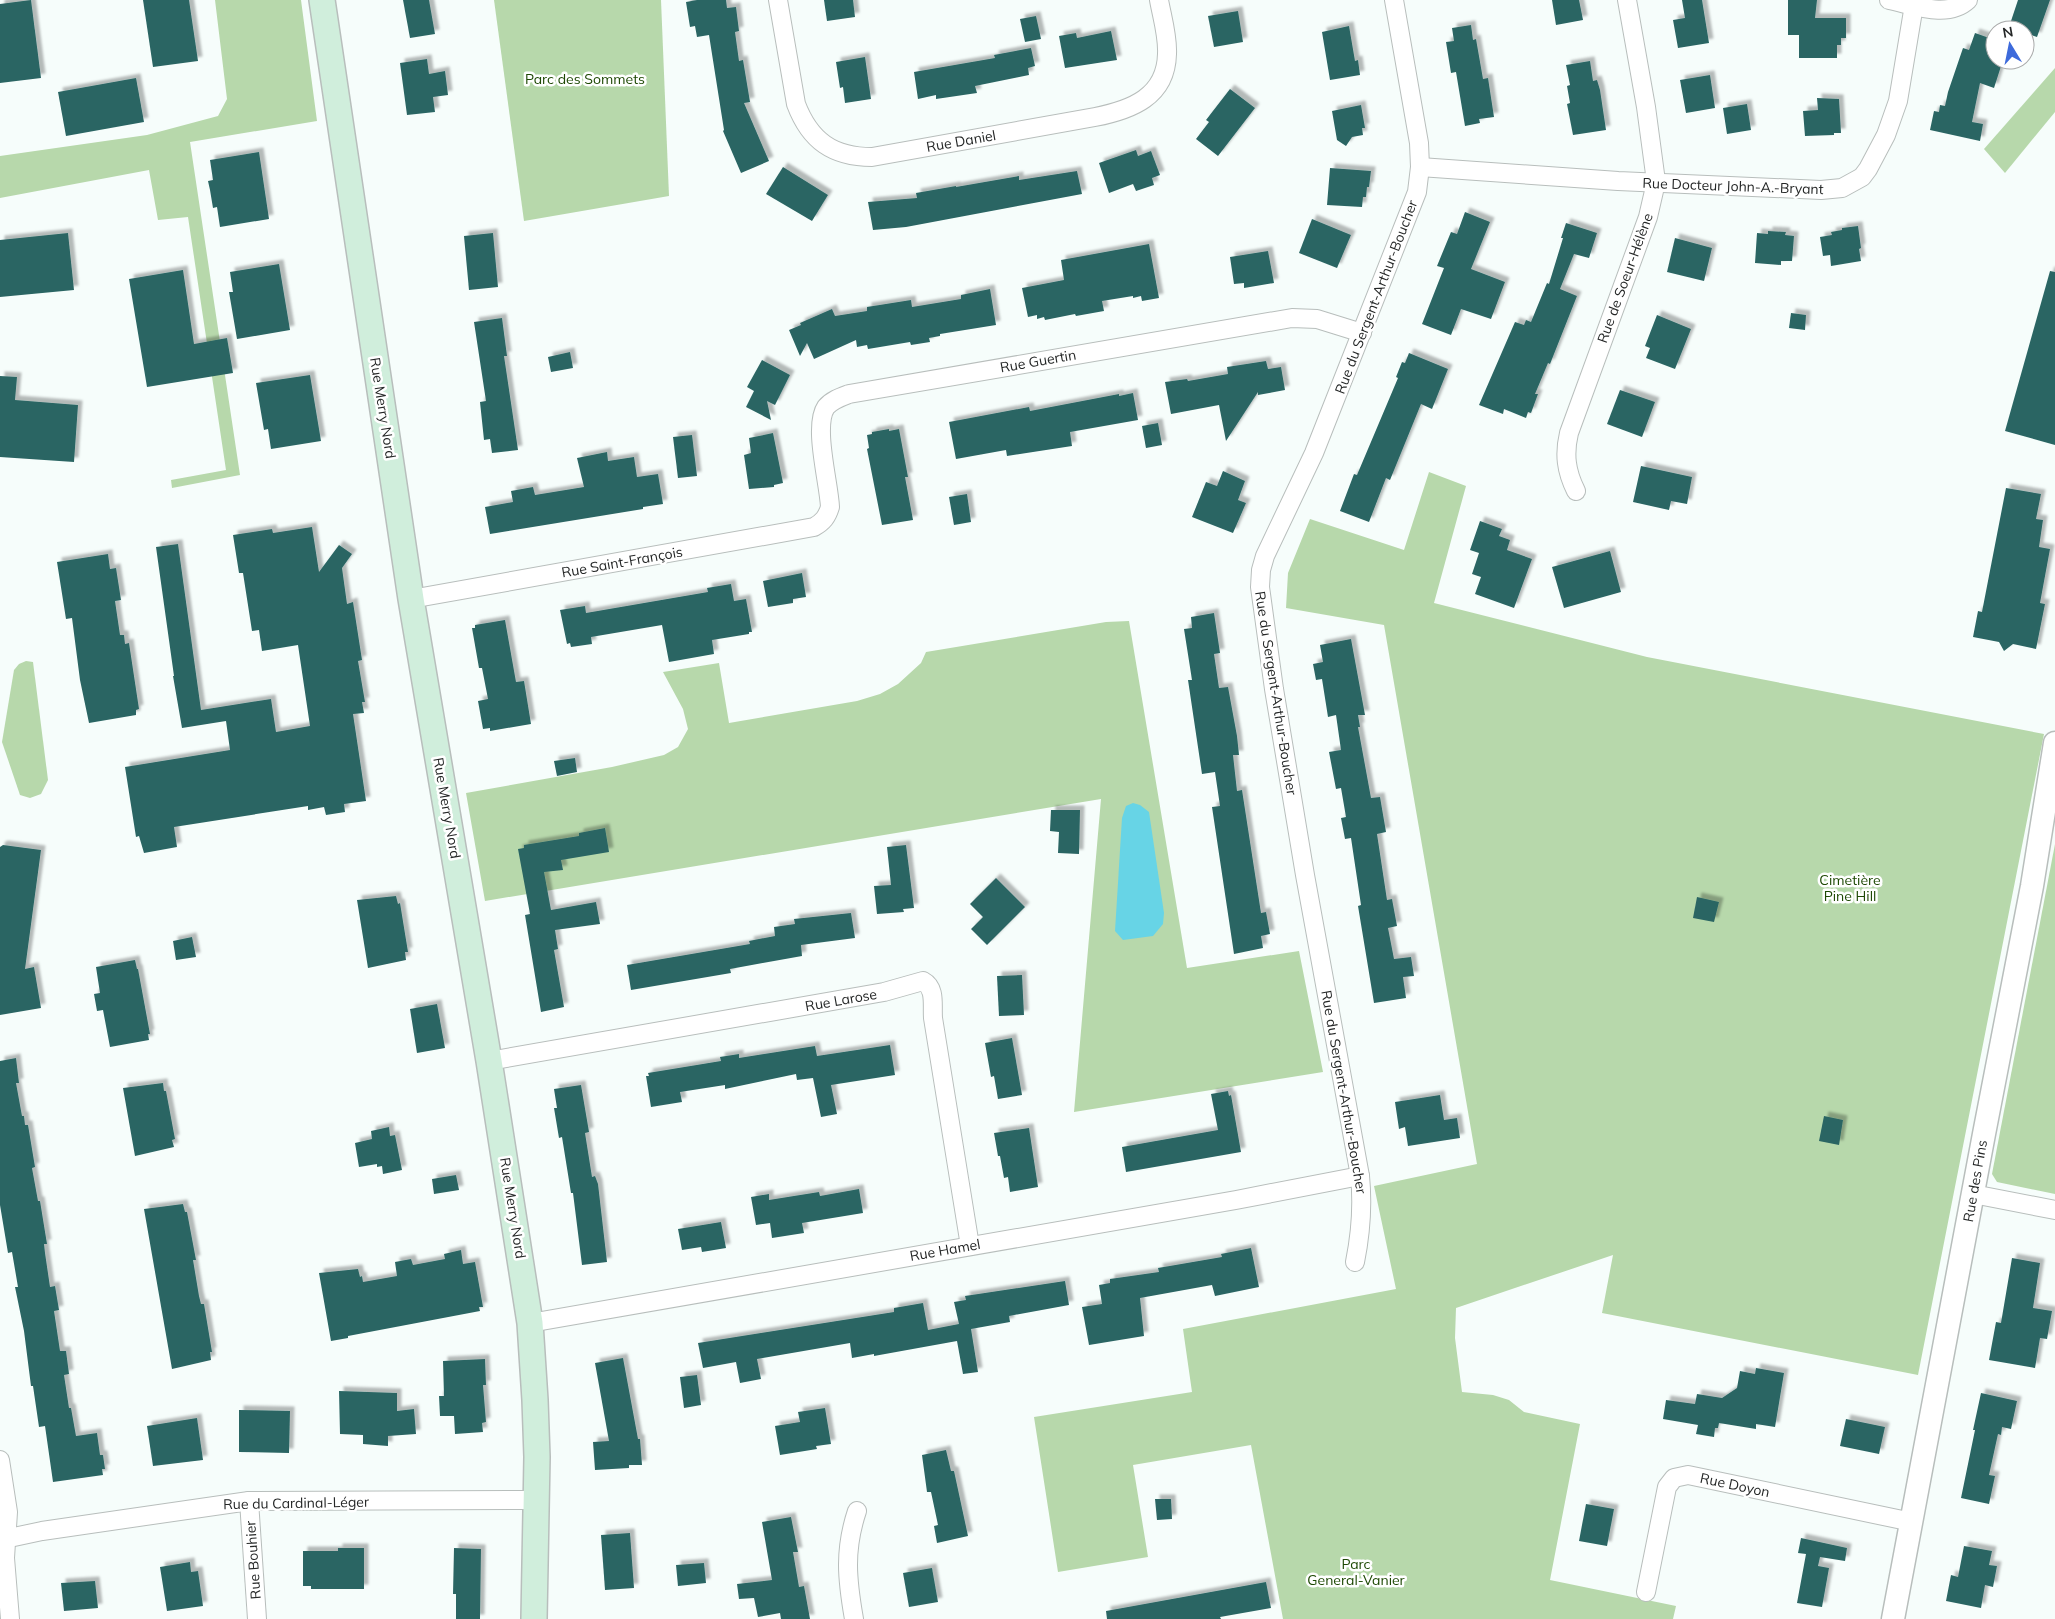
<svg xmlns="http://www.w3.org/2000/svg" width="2055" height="1619" viewBox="0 0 2055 1619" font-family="Mulish,sans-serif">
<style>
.green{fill:#b7d8ab}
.water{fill:#67d4e6}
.building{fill:#2a6563;filter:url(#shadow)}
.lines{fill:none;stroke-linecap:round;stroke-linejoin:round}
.minor-casing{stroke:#b8bebc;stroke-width:20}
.tertiary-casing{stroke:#b8bebc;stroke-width:25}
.secondary-casing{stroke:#b8bebc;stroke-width:28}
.minor{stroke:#fff;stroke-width:18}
.tertiary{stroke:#fff;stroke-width:22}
.secondary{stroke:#d0eedc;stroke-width:25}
.labels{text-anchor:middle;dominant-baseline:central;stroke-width:5;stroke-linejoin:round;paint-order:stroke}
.park-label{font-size:14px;fill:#1d4803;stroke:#fff}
.street-label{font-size:14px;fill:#252727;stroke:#fff}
</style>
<defs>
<filter id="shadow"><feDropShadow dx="4.5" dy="-4.5" stdDeviation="1" flood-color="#0004"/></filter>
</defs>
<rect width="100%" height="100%" fill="#f6fdfb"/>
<g class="green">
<path d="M215,0h86l16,121 -127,21 50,333 -68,13 -1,-8 55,-10 -38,-253 -30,3 -9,-50 -149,28v-42l147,-21 71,-19 9,-17z"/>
<path d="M494,0h167l8,196 -145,25z"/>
<path d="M2055,68v44l-50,61 -21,-24z"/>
<path d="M1429,472l37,14 -32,117 213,54 397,77 -126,641 -316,-62 11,-58 -157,53 -1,30 7,54 31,3 16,5 15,12 56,12 -30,156 126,26 -3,13h-390l-32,-174 -118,20 15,92 -90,15 -24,-155 158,-25 -9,-63 213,-40 -22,-103 103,-22 -93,-539 -98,-17 2,-35 22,-54 94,31z"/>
<path d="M1129,621l58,347 112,-17 24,121 -249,40 27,-313 -616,102 -19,-108 146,-26 52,-12 14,-8 10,-18 -5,-20 -20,-37 56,-9 10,60 128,-22 23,-7 18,-10 23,-21 5,-11 180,-30z"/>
<path d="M26,661l7,1 15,118 -7,14 -11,4 -10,-3 -18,-53 12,-72 5,-6z"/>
<path d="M2055,844v350l-58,-12 -5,-8z"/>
</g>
<path class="water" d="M1133,803l7,2 9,7 15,101 -1,11 -10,12 -30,4 -8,-9 7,-113 4,-12z"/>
<g class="building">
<path d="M31,0l10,78 -41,5v-79z"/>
<path d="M143,0h46l9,61 -45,6z"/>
<path d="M403,0h26l6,34 -25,4z"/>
<path d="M697,0h29l1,8 9,-1 3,24 -4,1 4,29 4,-1 7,42 -6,1 25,58 -28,12 -18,-42 1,-1 -15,-95 -12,2 -2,-11 -5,1 -4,-25z"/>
<path d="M824,0h29l2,17 -28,4z"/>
<path d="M1552,0h27l4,20 -27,5z"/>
<path d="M1682,0h20l7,43 -31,5 -5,-28 12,-2z"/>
<path d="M1788,0h29l-2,18h31v20h-5v7h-4v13h-38v-23h-11z"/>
<path d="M2018,0h32l-13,37 -12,-4v-3l-16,-3z"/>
<path d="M1238,11l5,31 -29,5 -6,-31z"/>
<path d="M1036,16l5,23 -16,3 -5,-23z"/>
<path d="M1471,25l2,15 3,-1 7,40 5,-1 6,39 -15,2 1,4 -15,3 -9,-54 -5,1 -5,-31 8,-1 -2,-13z"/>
<path d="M1349,26l6,35 3,-1 2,15 -30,5 -8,-48z"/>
<path d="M1111,31l6,29 -52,8 -6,-32 17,-3 1,5z"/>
<path d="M1975,33l20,7v20h8l-9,28 -14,-5 -8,39 11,2 -3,17 -50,-11 4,-19 5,1 1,-7 5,1 3,-14 15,-44 6,2z"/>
<path d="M1031,48l4,18 -7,2 1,7 -54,11 2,7 -41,6v-4l-18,4 -4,-27 81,-14 -1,-3z"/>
<path d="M865,57l6,42 -26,4 -2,-16 -3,1 -4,-26z"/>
<path d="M427,59l2,15 16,-3 3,24 -15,2 2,15 -28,3 -7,-52z"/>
<path d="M1590,61l3,20 4,-1 3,10 6,40 -33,5 -6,-31 3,-1 -3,-17 3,-1 -4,-20z"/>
<path d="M1710,75l5,33 -29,5 -6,-33z"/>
<path d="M136,78l8,44 -78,14 -8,-44z"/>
<path d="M1230,89l25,19 -37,48 -22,-17 13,-17 -3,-2z"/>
<path d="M1817,98l22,1 2,34h-7v2l-29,1 -2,-25 15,-1z"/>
<path d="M1747,104l4,26 -24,4 -4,-26z"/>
<path d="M1361,105l4,23h-3l1,7 -11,2 -6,9 -9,-6 -5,-29z"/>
<path d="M1136,150l2,6 13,-5 9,24 -8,3 2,7 -18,6 -3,-7 -24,9 -10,-30z"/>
<path d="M259,152l10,67 -49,8 -3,-20 -4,1 -3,-18 -2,-9 5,-1 -3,-20z"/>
<path d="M783,167l45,28 -16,26 -46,-27z"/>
<path d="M1330,168l41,3 -2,16h-2l-1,10h-3l-1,10 -35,-2z"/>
<path d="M1077,171l5,23 -176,33 -33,3 -5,-28 49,-4 -1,-5 40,-7v1l63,-11v4z"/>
<path d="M1465,212l25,10 -19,47 34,13 -14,37 -30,-10 -10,26 -29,-11 22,-56 -7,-2 14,-34 6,2z"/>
<path d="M1312,219l39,16 -14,33 -38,-15z"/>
<path d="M1566,223l31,10 -8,25 -15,-4 -14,35 17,7 -27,68 -2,-1 -13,31h3l-7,19 -3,-1 -2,6 -22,-9 -1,5 -24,-9 36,-83 9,3 2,-5 5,2 16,-39 2,1 14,-46h-2z"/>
<path d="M1858,226l3,22 -2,1 2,12 -30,5 -1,-11 -7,1 -3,-19 12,-2 -1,-3 11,-2v-2z"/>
<path d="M1768,231l18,1 -1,3 9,1 -2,25h-11v4l-26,-2 2,-30 11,1z"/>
<path d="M68,233l6,57 -74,7v-57z"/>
<path d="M493,233l5,54 -29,3 -5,-54z"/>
<path d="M1675,238l37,10 -8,33 -37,-9z"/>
<path d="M1149,244l10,54 -17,3 -1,-5 -8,2v-2l-31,5 2,10 -28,5 -1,-2 -30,6 -1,-3 -7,2v-4l-9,2 -6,-29 42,-8 -3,-20z"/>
<path d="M1268,251l6,32 -30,5v-5l-10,1 -4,-27z"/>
<path d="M279,264l11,66 -53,9 -8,-47h4l-3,-20z"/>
<path d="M183,270l11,74 33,-6 6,35 -86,14 -18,-108z"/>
<path d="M2050,271l5,1v173l-50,-14z"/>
<path d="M990,289l6,36 -56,9v2l-11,2 1,4 -19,3 -1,-3 -42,7 -1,-4 -10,2 -1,-7 -42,19 -7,-16 -7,13 -11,-26 12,-5 -1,-2 32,-14 3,7 32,-5v-4l44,-7 1,7 49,-8v-4z"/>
<path d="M1791,313l15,2 -1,15 -16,-2z"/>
<path d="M1657,315l34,14 -16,40 -29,-11 4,-10 -5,-2z"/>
<path d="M502,318l5,38h-3l14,94 -26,3 -2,-14 -6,1 -4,-38 6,-1 -12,-79z"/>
<path d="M570,352l3,16 -22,4 -3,-15z"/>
<path d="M1409,353l39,16 -16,40 -11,-5 -31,76 -4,-2 -17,44 -29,-11 14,-37 3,1 41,-97 -2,-1 6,-15 3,1z"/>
<path d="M762,360l28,15 -15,30 -8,-4 4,19 -25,-13 8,-16 -7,-4z"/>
<path d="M1266,361l2,8 13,-2 4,23 -27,5v-3l-32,49 -7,-36 -48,9 -6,-32 22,-3 1,2 40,-7 -1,-7z"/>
<path d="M310,375l11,66 -50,8 -3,-20 -4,1 -8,-47z"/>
<path d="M0,376l17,1 -2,23 63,5 -4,57 -74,-5z"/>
<path d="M1620,390l35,12 -13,35 -35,-13z"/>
<path d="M1133,393l5,27 -68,12 2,14 -65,10 -1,-6 -50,9 -7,-37 80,-15 1,4 89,-17v2z"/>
<path d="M1158,423l4,22 -16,3 -4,-22z"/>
<path d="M889,429v2l10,-2 9,48h-3l8,43 -31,5 -15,-76 2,-1 -2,-13 5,-1v-2z"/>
<path d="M773,433l10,50 -9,2v2l-25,2 -5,-34 7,-2 -2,-15z"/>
<path d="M692,435l5,41 -19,2 -5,-41z"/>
<path d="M607,452l1,9 26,-4 3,20 21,-3 5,30 -20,3v2l-153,25 -5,-27 28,-5 -2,-11 22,-4 2,8 49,-8 -7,-29z"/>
<path d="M1641,466l51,11 -5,27 -16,-3 -2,9 -36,-8z"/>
<path d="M1223,471l22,10 -7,19 8,3 -13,30 -41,-16 14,-35 11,4z"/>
<path d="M2006,488l35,6 -5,25 7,1 -4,27 11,2 -10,54 5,1 -9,45 -23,-5 -9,7 -5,-9 -26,-5 5,-26 4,1z"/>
<path d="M967,494l4,28 -17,3 -5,-28z"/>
<path d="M1480,521l22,8 -3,7 11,4 -3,10 25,9 -18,49 -39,-14 6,-17 -9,-3 7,-21 -9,-3z"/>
<path d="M312,527l7,45 20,-27 13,9 -10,14 5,36 6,-2 9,58 -4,1 7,41h-3l2,11 -11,1 13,87 -22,3 1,8 -19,3 -2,-8 -16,3v-4l-134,21 3,20 -33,6 -5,-17 -3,1 -11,-70 105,-17 -4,-29 -44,7 -9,-52h1l-18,-129 22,-3 23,166 70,-11 5,33 34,-6 -12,-81 -36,6 -3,-21 -7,1 -9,-58h-4l-6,-38 39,-6 1,4z"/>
<path d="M1610,551l11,41 -57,16 -12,-41z"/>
<path d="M108,554l2,15 6,-1 5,32 -6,1 5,34h4l1,9 4,-1 10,66 -3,1v5l-47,8 -9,-43 -8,-62 -6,1 -9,-57z"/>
<path d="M802,573l4,24 -13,2v4l-25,4 -5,-26z"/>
<path d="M731,584l3,17 12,-2 6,33h-3v2l-37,6 2,14 -45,8 -7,-37 -71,12 1,7 -21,3 -1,-4 -3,1 -7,-34 25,-4 1,7 122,-21 -1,-4z"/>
<path d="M1214,613l6,40 -6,1 5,34 9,-1 9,49 2,19h-6l4,36 5,-1 19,123 5,-1 4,22 -9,2 2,12 -29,6 -22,-147 8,-1 -5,-34 -13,2 -14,-94h4l-8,-51 8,-1 -1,-11z"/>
<path d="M505,620l11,62 8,-1 7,43 -41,7v-3l-7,1 -5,-28 10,-2 -6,-31h-3l-7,-40h3v-3z"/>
<path d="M1351,639l14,76h-7l2,12h-2l13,71 9,-1 6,35 -9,2 10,66 5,-1 5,27 -9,2 6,31 17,-2 3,19 -11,1 3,21 -32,5 -16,-97 3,-1 -10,-67 -6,1 -4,-21 5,-1 -5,-29 -5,1 -7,-37 12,-2 -5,-35 -8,2 -6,-38 -6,1 -3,-16 10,-2 -3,-17z"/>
<path d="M575,758l2,14 -20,4 -3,-15z"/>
<path d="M1051,810h29l-1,44 -21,-1 1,-21 -9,-1z"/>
<path d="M605,828l4,24 -48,8 2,10 -19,2 7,38 45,-8 4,22 -45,6 3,19 -4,1 10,57 -23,5 -16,-97 5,-1 -12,-65 6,-1v-3l55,-9v-3z"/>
<path d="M3,845l38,5 -16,119 9,-2 7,41 -41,7v-168z"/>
<path d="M906,845l8,63 -11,1 1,3 -27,2 -3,-28 17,-1 -4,-38z"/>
<path d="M996,878l29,29 -38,38 -16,-16 12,-12 -13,-13z"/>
<path d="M396,896l2,8 2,-1 8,49h-3l1,8 -38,8 -11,-68z"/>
<path d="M1697,897l22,5 -5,20 -21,-4z"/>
<path d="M851,913l4,25 -54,7 1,11 -72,13 1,4 -100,17 -4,-25 123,-21 -1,-3 26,-5 -1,-9 21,-3 -1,-5z"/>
<path d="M192,937l4,20 -20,3 -3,-19z"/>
<path d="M135,960l2,9h1l12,65h-2l1,6 -39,7 -7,-37 -6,1 -3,-17 6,-1 -4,-26z"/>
<path d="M1022,975l2,40 -25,1 -2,-40z"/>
<path d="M437,1004l8,44 -28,5 -7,-44z"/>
<path d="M1012,1038l10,57 -24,4 -4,-23 -3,1 -6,-34z"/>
<path d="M890,1045l5,30 -64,10 6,29 -16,3 -8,-39 -16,2 -1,-6 -71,15v-4l-45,7 2,10 -31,5 -5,-31h3l-1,-3 73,-12 -1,-4 19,-3v4l76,-12 2,10z"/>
<path d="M16,1058l3,25h-3l6,33h2l1,9h3l7,42 -3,1 6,33h2l7,43h-3l1,9 5,34 5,-1 4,24 -5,1 6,40h6l3,23 -5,1 5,33h2l5,28 21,-3 3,22h3l2,14h-3l1,6 -50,7 -8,-56 -6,1 -6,-41h-2l-7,-55 -9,-44h3l-6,-35 -4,1 -8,-48v-144z"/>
<path d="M163,1083l1,8h2l9,48 -3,1 2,7 -39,9 -12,-68z"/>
<path d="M581,1085l8,47 -4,1 7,44 3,-1 3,8 9,78 -25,3 -9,-72h-2l-9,-56 -3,1 -5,-30h3l-3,-19z"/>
<path d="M1228,1091l1,5 2,-1 10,57 -115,20 -4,-25 96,-17 -7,-36z"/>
<path d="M1440,1095l4,25 13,-2 3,20 -52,8 -3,-19 -6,2 -4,-27z"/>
<path d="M1824,1116l19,4 -4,25 -20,-4z"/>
<path d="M389,1127l1,9 5,-1 7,35 -19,4 -1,-8 -5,1v-3l-18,3 -4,-24 17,-4 -1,-8z"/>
<path d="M1029,1128l9,59 -28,5 -2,-15 -4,1 -4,-22h-2l-4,-23z"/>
<path d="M456,1175l3,15 -25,4 -2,-15z"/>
<path d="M859,1189l4,24 -61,10 2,10 -32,5 -2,-15 -14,2 -5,-28 18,-3v6l50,-8 1,4z"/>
<path d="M183,1204l2,8h2l9,48h-3l6,36 2,8h3l8,48h-2l1,8 -39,9 -28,-160z"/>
<path d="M721,1222l5,26 -24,4 -1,-5 -19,3 -4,-21z"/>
<path d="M1251,1248l8,39 -44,9 -3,-11 -72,13 4,38 -55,9 -7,-38 20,-3 -3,-19 11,-2v-4l49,-7 -1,-4 64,-11 -1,-3z"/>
<path d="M461,1250l2,14 12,-2 8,45h-4l1,4 -132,25v2l-17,3 -12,-68 39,-4 2,8 2,-1 1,6 34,-6 -2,-14 16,-3 2,6 32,-6 -1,-5z"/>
<path d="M2012,1258l28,5 -7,45 19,3 -5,28 -7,-1 -5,30 -46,-8 7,-38 5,1z"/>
<path d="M1065,1281l4,24 -60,11 1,6 -39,7 7,43 -15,2 -6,-33 -83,15v-2l-22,4 -2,-15 -93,16 4,20 -21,4 -4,-21 -33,6 -5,-25 196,-31v-4l29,-5 5,27 31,-6 -5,-22 12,-2 -1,-4z"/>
<path d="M623,1358l15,81h2l2,26h-13v3l-34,2 -2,-28 16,-1 -14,-78z"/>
<path d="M485,1359l1,26h-3l3,37 -4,1 1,9 -28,2 -1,-18h-14l-1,-20h5l-1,-35z"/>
<path d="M1756,1368l28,5 -9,54 -19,-3v5l-37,-6 -1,5h-3l-1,9 -18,-3 2,-9 -35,-6 3,-19 29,4 2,-10 25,4 15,-10 3,-17 15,3z"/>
<path d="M697,1375l4,30 -17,3 -4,-31z"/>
<path d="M339,1391l58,2v18l17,-2 2,25 -28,2v10l-25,-2v-9l-23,-1z"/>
<path d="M1981,1393l36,8 -6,28 -9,-2 -1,8 -3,-1 -9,41 6,1 -6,28 -28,-6 14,-68h-2z"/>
<path d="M825,1408l6,36 -15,2 1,3 -37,6 -5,-29 25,-4 -2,-10z"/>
<path d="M239,1410l51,1 -1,42 -50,-1z"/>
<path d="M197,1418l6,42 -50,6 -6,-40z"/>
<path d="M1846,1419l39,8 -6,27 -39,-8z"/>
<path d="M946,1450l5,21h3l14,65 -31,7 -3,-17 4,-1 -7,-33h-4l-5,-37z"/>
<path d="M1155,1499h16l1,20 -15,1z"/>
<path d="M1586,1504l28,5 -7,37 -28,-5z"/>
<path d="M791,1517l7,35h-5l6,35 5,-1 6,33h-29l-1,-6 -22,4 -4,-19 -15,1 -2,-15 35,-4 -10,-58z"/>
<path d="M630,1533l4,55 -29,2 -4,-55z"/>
<path d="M1801,1538l46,10 -2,13 -25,-4 -2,9 11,2 -7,39 -25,-4 9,-49 -8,-1z"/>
<path d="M1964,1546l28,5 -3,14 8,1 -4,21 -8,-2 -4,23 -35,-7 5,-26 7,2z"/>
<path d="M338,1548h26v41h-53v-3h-8v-35h35z"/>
<path d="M454,1548l27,1 -1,70h-24v-25h-3z"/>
<path d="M190,1562l1,10 7,-1 5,35 -36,5 -7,-44z"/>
<path d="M704,1563l2,20 -28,3 -2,-21z"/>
<path d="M932,1568l6,34 -29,5 -6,-34z"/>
<path d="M95,1581l3,27 -34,3 -3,-28z"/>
<path d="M1266,1582l5,26 -51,9 1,2h-114l-1,-8z"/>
</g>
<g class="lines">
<defs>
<g id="minor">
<path d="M778,0l18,104c14,37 37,53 76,53l223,-40c36,-7 71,-20 72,-63 1,-18 -5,-37 -8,-54"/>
<path d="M1889,0c25,5 59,19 79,0"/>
<path d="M1420,167l198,14 203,9 21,-2 20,-11 6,-8 18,-34 12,-34 16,-96"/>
<path d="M1576,491c-10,-20 -12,-37 -7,-58l79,-216 6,-26 1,-17 -9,-67 -19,-107"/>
<path d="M411,599l403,-72c9,-5 13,-10 16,-20 -1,-24 -17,-81 -4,-100 6,-7 15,-10 23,-13l443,-76 25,1 45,14"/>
<path d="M489,1061l395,-69 39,-11c13,7 9,24 10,37l37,228"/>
<path d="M1973,1194l82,16"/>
<path d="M1355,1262c6,-30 8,-56 5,-86l-55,-301 -31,-186 -14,-102 1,-17 4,-14 49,-103 103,-261 3,-25 -1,-24 -25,-143"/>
<path d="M530,1323l706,-123 124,-24"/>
<path d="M0,1460l8,52 -3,46 5,61"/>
<path d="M249,1501l8,118"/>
<path d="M0,1540l42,-9 207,-30 287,-1"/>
<path d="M1646,1592l21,-105 7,-9 14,-3 224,47"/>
<path d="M854,1619c-7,-40 -10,-69 3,-108"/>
</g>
<path id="tertiary" d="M1893,1619l91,-485 48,-248 23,-143"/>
<path id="secondary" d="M322,0l89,599 78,462 41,262 5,77 2,57 -3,162"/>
</defs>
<use href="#minor" class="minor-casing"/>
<use href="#tertiary" class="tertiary-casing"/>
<use href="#secondary" class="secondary-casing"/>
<use href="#minor" class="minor"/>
<use href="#tertiary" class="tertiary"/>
<use href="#secondary" class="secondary"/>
</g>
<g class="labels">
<g class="park-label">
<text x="585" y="79">Parc des Sommets</text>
<text x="1850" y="880">Cimetière<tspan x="1850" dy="16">Pine Hill</tspan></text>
<text x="1356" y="1564">Parc<tspan x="1356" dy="16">General-Vanier</tspan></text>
</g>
<g class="street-label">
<text transform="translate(961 141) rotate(-10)">Rue Daniel</text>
<text transform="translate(1733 186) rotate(2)">Rue Docteur John-A.-Bryant</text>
<text transform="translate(1625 278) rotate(-70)">Rue de Soeur-Hélène</text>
<text transform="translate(1376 297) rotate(-69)">Rue du Sergent-Arthur-Boucher</text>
<text transform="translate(1038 361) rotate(-10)">Rue Guertin</text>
<text transform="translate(383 408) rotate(81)">Rue Merry Nord</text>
<text transform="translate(622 562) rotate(-10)">Rue Saint-François</text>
<text transform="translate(1276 693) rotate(81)">Rue du Sergent-Arthur-Boucher</text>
<text transform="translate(447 808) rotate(80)">Rue Merry Nord</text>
<text transform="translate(841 1000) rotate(-10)">Rue Larose</text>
<text transform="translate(1344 1092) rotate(80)">Rue du Sergent-Arthur-Boucher</text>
<text transform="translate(1975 1181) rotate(-80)">Rue des Pins</text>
<text transform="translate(513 1208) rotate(81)">Rue Merry Nord</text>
<text transform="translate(945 1250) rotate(-10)">Rue Hamel</text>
<text transform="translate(1735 1485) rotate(12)">Rue Doyon</text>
<text transform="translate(296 1503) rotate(-1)">Rue du Cardinal-Léger</text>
<text transform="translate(253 1560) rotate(-94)">Rue Bouhier</text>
</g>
</g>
<g transform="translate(2010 45) rotate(350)"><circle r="24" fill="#ffffff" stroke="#a8a9a9"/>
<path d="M0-4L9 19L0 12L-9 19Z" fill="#3d6adb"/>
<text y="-8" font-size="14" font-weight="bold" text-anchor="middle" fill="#252727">N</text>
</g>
</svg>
